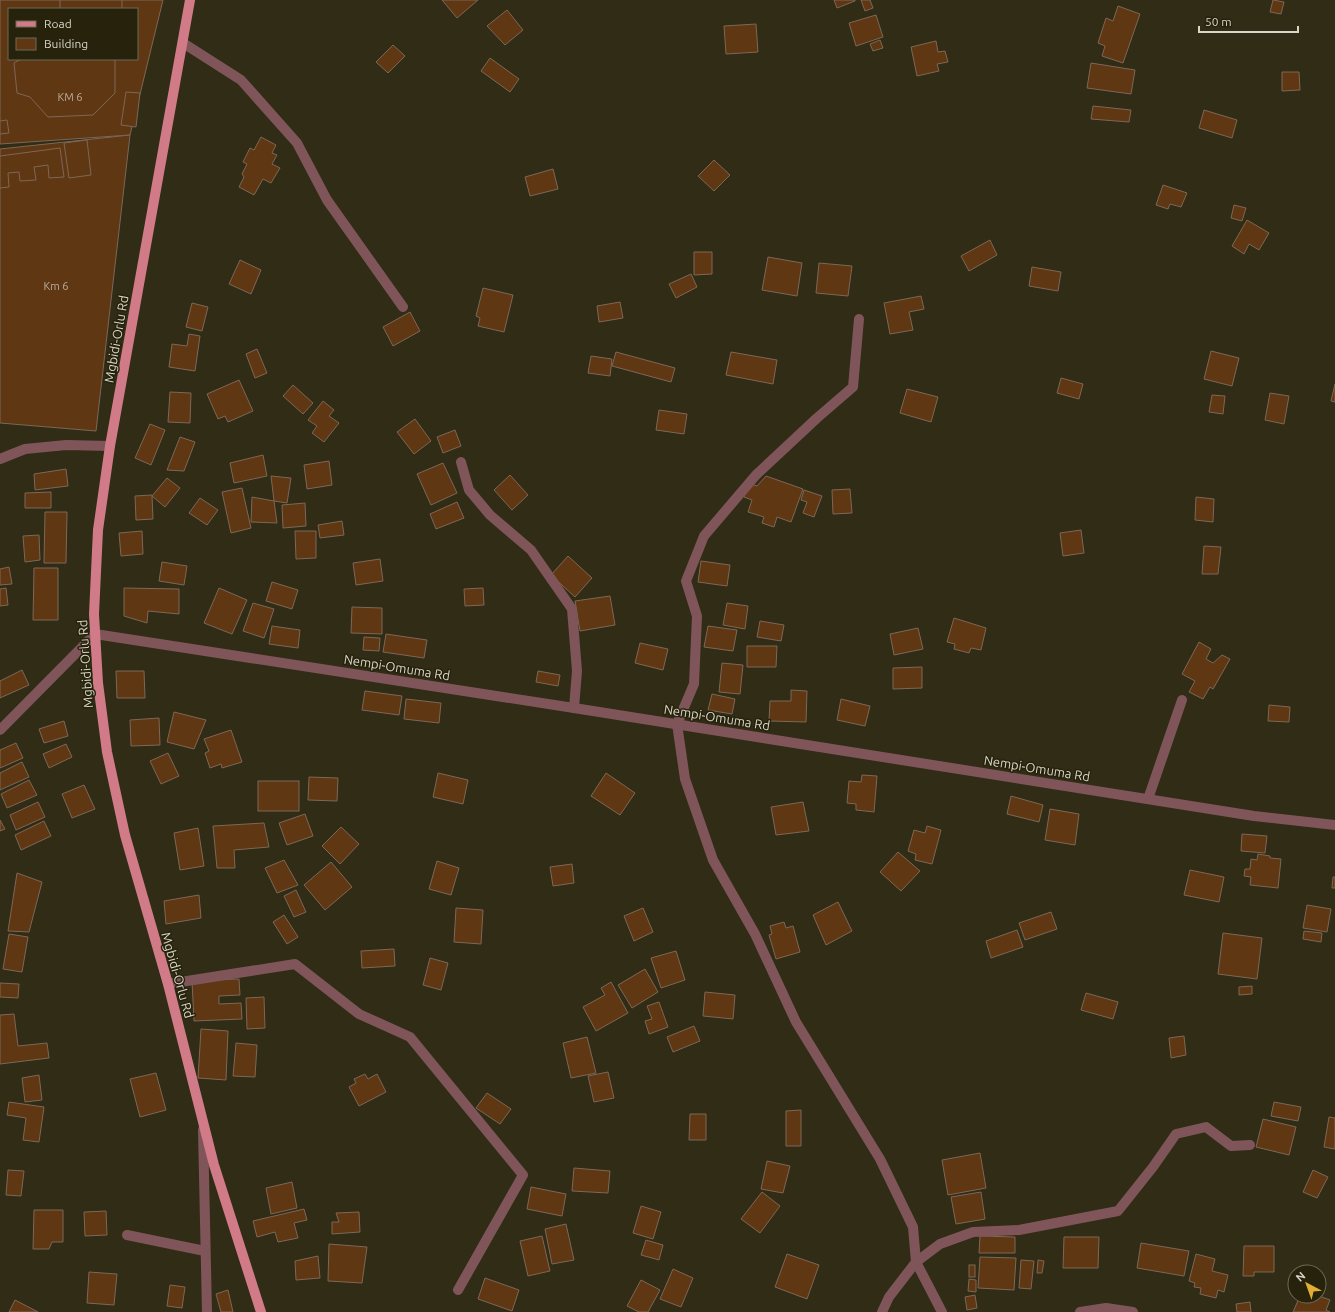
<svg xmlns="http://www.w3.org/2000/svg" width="1335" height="1312" viewBox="0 0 1335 1312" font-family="Ubuntu,sans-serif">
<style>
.building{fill:#603713;stroke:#7d6757;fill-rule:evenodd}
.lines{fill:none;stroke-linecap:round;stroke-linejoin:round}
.minor{stroke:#7f555a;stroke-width:10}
.major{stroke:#d17b88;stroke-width:10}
.labels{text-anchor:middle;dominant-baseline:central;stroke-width:3;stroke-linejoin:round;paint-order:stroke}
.number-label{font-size:11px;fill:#baae9b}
.street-label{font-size:13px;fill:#d8d6c8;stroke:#26220c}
</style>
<rect width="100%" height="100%" fill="#302c15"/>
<g class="building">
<path d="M0,0h163l-33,135 -130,9zM9,9h128v50h-128z"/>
<rect x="60" y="0" width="62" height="9"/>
<path d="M442,0h36l-21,18z"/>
<path d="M834,0h21v1l-18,7z"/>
<path d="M861,0h9l3,8 -8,3z"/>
<path d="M1273,0l11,2 -3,12 -11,-2z"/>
<path d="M1118,6l22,8 -17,49 -21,-7 3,-10 -7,-3 8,-25 7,3z"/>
<path d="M507,10l16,20 -18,15 -18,-19z"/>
<path d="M876,15l7,22 -27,9 -7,-23z"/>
<path d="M756,24l2,28 -32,2 -2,-28z"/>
<path d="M880,40l3,8 -10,3 -3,-7z"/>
<path d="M936,41l2,11 7,-1 3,11 -11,2 2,7 -22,5 -6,-29z"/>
<path d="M393,45l12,11 -17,17 -12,-11z"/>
<path d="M490,58l29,21 -9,13 -29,-21z"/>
<path d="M21,59h94v34l-22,22 -45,2 -18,-20 -13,-4 -3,-30z"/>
<path d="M1091,63l44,7 -4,24 -44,-6z"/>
<path d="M1282,72h17l1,18 -18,1z"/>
<path d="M126,92l14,1 -4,34 -15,-2z"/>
<path d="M1093,106l38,4 -2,12 -38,-3z"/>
<path d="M1204,110l33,10 -5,18 -33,-10z"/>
<path d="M7,120l2,13 -9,1v-13z"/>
<path d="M130,135l-34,296 -96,-8v-274z"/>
<path d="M261,137l15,8 -4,8 5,2 -5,9 8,4 -9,15 -8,-4 -9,16 -15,-8 5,-10 -2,-3 5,-10 -4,-2 7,-14 4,2z"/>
<path d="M87,140l4,35 -22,3 -5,-35z"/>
<path d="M60,148l4,29 -15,1 -1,-13 -14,2 2,13 -16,1 -1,-9 -11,1 1,14 -9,1v-32z"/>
<path d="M714,160l16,15 -16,16 -16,-15z"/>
<path d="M553,169l5,20 -28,7 -5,-19z"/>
<path d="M1163,185l24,8 -6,14 -11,-3 -2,5 -12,-4z"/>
<path d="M1234,205l12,3 -4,13 -11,-3z"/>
<path d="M1247,220l22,13 -10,17 -10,-6 -5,10 -12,-8z"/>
<path d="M990,240l7,15 -28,16 -8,-15z"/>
<path d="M694,252h18v22l-18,1z"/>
<path d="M768,257l34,6 -5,33 -35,-6z"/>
<path d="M240,260l21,10 -10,24 -22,-10z"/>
<path d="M819,263l33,3 -4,30 -32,-3z"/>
<path d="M1032,267l29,5 -3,19 -29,-5z"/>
<path d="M691,274l6,13 -21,11 -7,-14z"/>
<path d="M483,288l30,7 -9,37 -26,-6 2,-8 -4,-2z"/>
<path d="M921,296l3,13 -15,3 4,18 -23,4 -6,-31z"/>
<path d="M620,302l3,16 -24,4 -2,-16z"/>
<path d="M192,303l16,4 -6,24 -16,-4z"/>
<path d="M410,312l10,19 -27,15 -10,-19z"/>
<path d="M189,334l11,2 -5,35 -26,-4 3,-23 15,2z"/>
<path d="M257,349l10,24 -12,5 -9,-24z"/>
<path d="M1211,351l28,7 -7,28 -28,-7z"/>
<path d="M616,352l59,16 -4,14 -59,-16z"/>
<path d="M731,352l46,8 -4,24 -47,-9z"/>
<path d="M591,356l21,3 -2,17 -22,-3z"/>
<path d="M1061,378l22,6 -4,15 -22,-6z"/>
<path d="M239,380l14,31 -25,11 -3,-6 -7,3 -11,-25z"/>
<path d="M1335,384v18l-4,-1z"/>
<path d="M293,385l20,18 -10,11 -20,-18z"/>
<path d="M907,389l31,8 -7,25 -31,-9z"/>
<path d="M170,392l21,1 -1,30 -22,-1z"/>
<path d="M1270,393l19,3 -5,28 -19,-4z"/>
<path d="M1212,395l13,1 -2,18 -14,-2z"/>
<path d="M323,401l11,9 -5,6 10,7 -15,19 -12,-9 5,-7 -9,-6z"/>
<path d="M659,410l28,4 -3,20 -28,-4z"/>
<path d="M415,419l16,22 -17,13 -17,-22z"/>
<path d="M150,424l15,6 -14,35 -16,-7z"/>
<path d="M455,430l6,16 -18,7 -6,-16z"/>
<path d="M180,437l15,5 -11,29 -17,-1z"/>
<path d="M263,455l4,21 -33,7 -4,-20z"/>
<path d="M329,461l3,24 -25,4 -3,-24z"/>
<path d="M443,463l14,30 -26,12 -14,-31z"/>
<path d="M66,469l2,17 -33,4 -1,-16z"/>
<path d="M510,475l18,20 -16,15 -18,-20z"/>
<path d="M271,476l20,2 -4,25 -13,-2z"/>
<path d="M766,476l37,13 -12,33 -14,-5 -3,10 -12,-4 2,-6 -16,-5 4,-12 -8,-3 5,-14 8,3z"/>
<path d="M167,478l13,10 -15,19 -13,-11z"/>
<path d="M242,488l9,40 -20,5 -9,-41z"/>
<path d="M850,489l2,24 -19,1 -1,-24z"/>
<path d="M804,490l18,6 -8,21 -11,-4 4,-11 -6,-2z"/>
<path d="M51,492v16h-26v-15z"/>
<path d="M152,495l1,24 -17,1 -1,-24z"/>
<path d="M252,497l22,4 3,22 -26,-1z"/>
<path d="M1196,497l18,2 -1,23 -18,-2z"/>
<path d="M200,498l18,12 -11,15 -18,-12z"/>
<path d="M457,502l7,16 -28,11 -6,-15z"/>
<path d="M305,503l1,23 -23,2 -1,-23z"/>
<path d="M45,512h22l-1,51h-22z"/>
<path d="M342,521l2,14 -24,3 -2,-13z"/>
<path d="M1081,530l3,23 -21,3 -3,-23z"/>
<path d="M142,531l1,23 -22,2 -2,-23z"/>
<path d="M295,531h21v27l-20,1z"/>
<path d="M39,535l1,25 -15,2 -2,-26z"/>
<path d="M1204,546l17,1 -3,27h-16z"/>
<path d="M568,556l24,22 -17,19 -24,-22z"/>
<path d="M380,559l3,22 -27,4 -3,-22z"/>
<path d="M701,561l29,4 -3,21 -29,-4z"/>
<path d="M162,562l25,4 -3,19 -25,-4z"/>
<path d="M9,567l3,17 -12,1v-16z"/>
<path d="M34,568h24v52h-25z"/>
<path d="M272,582l26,8 -6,19 -26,-8z"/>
<path d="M6,588l2,17 -8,1v-17z"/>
<path d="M124,588l55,1v25l-31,-3 -1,12 -23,-7z"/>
<path d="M219,588l28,12 -15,34 -28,-11z"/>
<path d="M483,588l1,17 -19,1 -1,-17z"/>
<path d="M610,596l5,29 -35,6 -5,-30z"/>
<path d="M253,603l21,6 -10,29 -21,-7z"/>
<path d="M727,603l21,3 -3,23 -22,-4z"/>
<path d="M352,607l30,1v26l-31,-1z"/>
<path d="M954,618l32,10 -5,22 -10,-2 -2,5 -15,-4 1,-5 -8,-2z"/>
<path d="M760,621l24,4 -3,16 -24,-4z"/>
<path d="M272,626l28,4 -2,18 -29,-4z"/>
<path d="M708,626l29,4 -4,21 -29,-4z"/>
<path d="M918,628l5,21 -29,6 -4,-21z"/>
<path d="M386,634l41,6 -3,18 -41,-6z"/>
<path d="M364,637l16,1 -1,13 -16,-1z"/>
<path d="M1199,642l12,7 -5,10 7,4 9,-8 8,4 -17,30 -3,-2 -7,12 -14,-7 6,-11 -13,-7z"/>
<path d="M640,643l28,6 -5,21 -28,-7z"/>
<path d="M747,646h30l-1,21h-29z"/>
<path d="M722,663l21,2 -3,29 -21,-2z"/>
<path d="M922,667v21l-29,1v-21z"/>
<path d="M22,670l7,15 -29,13v-17z"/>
<path d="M116,671h28l1,27h-28z"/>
<path d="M538,671l22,4 -2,11 -22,-4z"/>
<path d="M791,690l16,1 -1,31 -37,-1 1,-20h21z"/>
<path d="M365,691l37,5 -3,19 -37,-5z"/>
<path d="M712,694l23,5 -3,15 -24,-4z"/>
<path d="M406,699l35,4 -2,20 -35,-4z"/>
<path d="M841,699l29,7 -5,20 -28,-6z"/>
<path d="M1269,705l21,2 -1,15 -21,-1z"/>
<path d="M174,712l32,8 -12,29 -27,-7z"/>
<path d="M159,718l1,27 -29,1 -1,-26z"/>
<path d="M64,721l4,15 -24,7 -5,-14z"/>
<path d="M231,730l11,32 -20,6 -1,-4 -11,4 -5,-15 4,-2 -5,-12z"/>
<path d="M16,743l7,15 -23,10v-18z"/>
<path d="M66,744l6,13 -23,11 -6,-14z"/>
<path d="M168,753l11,23 -18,8 -11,-23z"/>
<path d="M22,762l7,15 -29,13v-17z"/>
<path d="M438,773l30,7 -5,24 -30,-7z"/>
<path d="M606,773l29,20 -15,22 -29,-19z"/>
<path d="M862,775l15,1 -3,36 -18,-2v-6l-9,-1 2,-22 12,1z"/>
<path d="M309,777l29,1 -1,23 -29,-1z"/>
<path d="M29,780l8,15 -30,13 -6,-14z"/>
<rect x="258" y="781" width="41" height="30"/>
<path d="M84,785l11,24 -23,9 -10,-24z"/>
<path d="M1011,796l32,9 -4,17 -32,-8z"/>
<path d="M38,802l7,15 -29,13 -6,-15z"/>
<path d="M803,802l6,29 -33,4 -5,-28z"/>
<path d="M1050,809l29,5 -4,31 -30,-5z"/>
<path d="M305,814l8,22 -26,9 -8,-22z"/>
<path d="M0,820l5,9 -5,2z"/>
<path d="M44,821l7,15 -30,14 -6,-15z"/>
<path d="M264,823l5,24 -35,3 1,18h-18l-4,-42z"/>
<path d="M927,826l14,4 -9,34 -17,-4 1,-6 -8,-3 6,-21 11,3z"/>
<path d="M341,827l18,17 -19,20 -18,-18z"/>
<path d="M198,828l6,38 -24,4 -6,-37z"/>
<path d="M1242,834l25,2 -2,17 -24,-2z"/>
<path d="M898,852l22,19 -19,20 -21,-19z"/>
<path d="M1258,854l12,2v2l11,1 -3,29 -28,-3 1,-8 -7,-1 1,-7h5l1,-10 6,1z"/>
<path d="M284,860l14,25 -21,8 -12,-25z"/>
<path d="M437,861l22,7 -8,27 -22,-6z"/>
<path d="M331,862l21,25 -27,23 -21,-25z"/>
<path d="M572,864l2,19 -21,3 -3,-19z"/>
<path d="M1190,870l34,7 -5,25 -35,-7z"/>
<path d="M17,873l25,9 -13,50 -21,-1z"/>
<path d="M1333,877h2v11h-3z"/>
<path d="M296,890l10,22 -12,5 -10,-21z"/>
<path d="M199,895l2,23 -35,6 -2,-23z"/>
<path d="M838,902l14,29 -26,14 -13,-30z"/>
<path d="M1307,905l24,4 -4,23 -24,-4z"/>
<path d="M456,908l27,2 -2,34 -27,-2z"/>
<path d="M643,908l10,24 -19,9 -10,-25z"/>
<path d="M1051,912l6,17 -32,11 -6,-17z"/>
<path d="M284,915l14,22 -11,7 -14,-22z"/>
<path d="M784,922l2,6 7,-2 7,26 -24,7 -7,-24 3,-1 -2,-8z"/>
<path d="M1017,930l6,17 -32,11 -5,-17z"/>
<path d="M1304,931l18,2 -1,9 -18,-3z"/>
<path d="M1223,933l39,5 -5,41 -39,-5z"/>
<path d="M9,934l19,3 -6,35 -19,-3z"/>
<path d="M394,949l1,17 -33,2 -1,-17z"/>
<path d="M676,951l9,29 -24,8 -10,-30z"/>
<path d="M430,958l18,5 -7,27 -18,-5z"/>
<path d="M645,969l13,23 -26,16 -14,-23z"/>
<path d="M239,979l1,16 -21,1v8l22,-1 1,16 -48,2 -2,-40z"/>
<path d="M611,982l17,31 -32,18 -13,-24 22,-12 -4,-7z"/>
<path d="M0,983l19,1 -1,14 -18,-1z"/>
<path d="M1252,986v8l-13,1v-8z"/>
<path d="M705,992l30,3 -2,24 -30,-3z"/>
<path d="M1086,993l32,9 -5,17 -32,-9z"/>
<path d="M264,997l1,31 -18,1 -1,-31z"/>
<path d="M659,1002l9,25 -19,7 -4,-13 7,-2 -5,-13z"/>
<path d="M14,1014l4,32 29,-3 2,15 -49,6v-49z"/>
<path d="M694,1026l6,15 -27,11 -6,-15z"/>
<path d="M201,1029l27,2 -2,49 -28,-2z"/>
<path d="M1184,1036l2,19 -15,3 -2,-20z"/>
<path d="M587,1037l9,36 -25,5 -8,-35z"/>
<path d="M236,1043l21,2 -2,32 -22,-1z"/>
<path d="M608,1072l6,26 -20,4 -6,-26z"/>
<path d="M156,1073l10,37 -26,7 -10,-38z"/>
<path d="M365,1074l3,5 9,-5 9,18 -27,14 -10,-19 7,-4 -2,-4z"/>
<path d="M39,1075l3,25 -17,2 -3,-24z"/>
<path d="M487,1093l24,16 -11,15 -24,-16z"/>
<path d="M9,1102l35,5 -5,35 -16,-2 3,-22 -19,-3z"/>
<path d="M1274,1102l27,5 -3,14 -27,-5z"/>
<path d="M801,1110v36h-15v-35z"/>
<path d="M690,1114h16v26h-17z"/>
<path d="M1329,1117l6,1v31l-11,-2z"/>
<path d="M1263,1119l33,8 -7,28 -33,-8z"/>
<path d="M980,1153l6,35 -38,7 -6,-35z"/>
<path d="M767,1161l23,5 -7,27 -22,-4z"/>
<path d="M574,1168l36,3 -2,22 -36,-2z"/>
<path d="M8,1170l16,1 -3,25 -15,-1z"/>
<path d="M1313,1170l15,7 -11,21 -14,-6z"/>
<path d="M292,1182l5,26 -26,6 -5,-26z"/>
<path d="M531,1187l35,7 -4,22 -35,-7z"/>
<path d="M762,1192l18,14 -20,27 -19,-14z"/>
<path d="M981,1192l4,27 -29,5 -5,-27z"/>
<path d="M641,1206l20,6 -8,27 -20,-6z"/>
<path d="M304,1209l3,11 -13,3 4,15 -20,4 -3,-10 -18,5 -4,-16z"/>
<path d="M34,1210h29v32h-11l-3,7h-16z"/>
<path d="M106,1211l1,24 -22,1 -1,-24z"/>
<path d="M359,1212l1,20 -28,2v-12h7l-3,-9z"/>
<path d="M566,1224l8,36 -22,4 -7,-35z"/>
<path d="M542,1236l8,35 -22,5 -8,-35z"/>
<path d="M980,1236l35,1v16h-36z"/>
<path d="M1064,1237h35l-1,31h-35z"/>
<path d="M646,1240l17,5 -4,15 -18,-5z"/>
<path d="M1141,1243l48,8 -5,25 -47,-8z"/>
<path d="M329,1244l38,3 -5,36 -34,-2z"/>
<path d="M1244,1246h30v26h-20v4h-11z"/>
<path d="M787,1254l32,11 -12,34 -32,-12z"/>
<path d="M1196,1254l19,5 -3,12 16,4 -4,17 -6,-2 -2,8 -16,-4 1,-6 -7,-1 1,-4 -6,-2z"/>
<path d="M318,1256l2,22 -24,2 -1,-19z"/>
<path d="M980,1257l36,1 -2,32 -36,-2z"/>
<path d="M1021,1260l13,1 -3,28 -12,-1z"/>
<path d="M1038,1260l6,1 -2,12h-5z"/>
<rect x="969" y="1265" width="6" height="12"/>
<path d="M673,1269l20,9 -12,29 -21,-8z"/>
<path d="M89,1272l28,2 -3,31 -27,-2z"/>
<path d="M485,1278l34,12 -7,21 -34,-12z"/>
<path d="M969,1279l7,1v12l-8,-1z"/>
<path d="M641,1280l19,10 -12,22h-9l-12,-6z"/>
<path d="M170,1285l15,2 -3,21 -15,-2z"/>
<path d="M228,1290l5,22h-12l-5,-18z"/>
<path d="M975,1295l2,13 -10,2 -2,-13z"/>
<path d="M1300,1296h19l11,4 -4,10 4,2h-37z"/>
<path d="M15,1300l23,12h-29z"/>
<path d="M1250,1302l1,10h-14l-1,-8z"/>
</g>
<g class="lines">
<g class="minor">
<path d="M183,43l58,37 56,63 30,57 76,107"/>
<path d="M859,319l-6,68 -36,31 -61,57 -52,61 -18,45 11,35 -3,68 -17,40 8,55 28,81 42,74 41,88 84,137 33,68 3,35 26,50"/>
<path d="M0,459l25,-10 41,-4 44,1"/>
<path d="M461,462l8,28 21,25 41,35 41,59 5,62 -3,37"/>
<path d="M0,730l95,-96 479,74 680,108 81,9"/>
<path d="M1148,799l34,-99"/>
<path d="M168,984l127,-20 64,50 51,23 113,138 -65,115"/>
<path d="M203,1130l4,182"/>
<path d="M127,1235l78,16"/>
<path d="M882,1312l7,-15 27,-35 24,-18 33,-12 46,-2 99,-19 35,-44 23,-33 30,-7 25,19 19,-1"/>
<path d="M1080,1312l26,-4 27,4"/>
</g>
<path class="major" d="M190,0l-80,446 -12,84 -4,84 4,69 9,69 18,83 43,149 46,181 47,147"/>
</g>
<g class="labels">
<g class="number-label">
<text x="70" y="97">KM 6</text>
<text x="56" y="286">Km 6</text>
</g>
<g class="street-label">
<text transform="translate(116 339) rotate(-80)">Mgbidi-Orlu Rd</text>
<text transform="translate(85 664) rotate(-94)">Mgbidi-Orlu Rd</text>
<text transform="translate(397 667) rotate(9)">Nempi-Omuma Rd</text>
<text transform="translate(717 717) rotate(9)">Nempi-Omuma Rd</text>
<text transform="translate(1037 768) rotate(9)">Nempi-Omuma Rd</text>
<text transform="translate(178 975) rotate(74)">Mgbidi-Orlu Rd</text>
</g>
</g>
<rect x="8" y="8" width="130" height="52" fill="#26220c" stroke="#6d6a57"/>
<rect x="16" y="21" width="20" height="6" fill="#d17b88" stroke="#6d6a57"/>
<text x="44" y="28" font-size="12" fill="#d8d6c8">Road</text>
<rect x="16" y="38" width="20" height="12" fill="#603713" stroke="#6d6a57"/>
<text x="44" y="48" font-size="12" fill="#d8d6c8">Building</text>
<g transform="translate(1307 1284) rotate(319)"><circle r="19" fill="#26220c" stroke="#6d6a57"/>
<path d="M0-3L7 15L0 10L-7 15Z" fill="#e2af34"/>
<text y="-6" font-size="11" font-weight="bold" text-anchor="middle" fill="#d8d6c8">N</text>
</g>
<path d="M1199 26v6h99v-6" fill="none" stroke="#d8d6c8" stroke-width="2"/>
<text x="1205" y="26" font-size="12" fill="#d8d6c8" stroke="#26220c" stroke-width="3" paint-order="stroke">50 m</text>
</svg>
